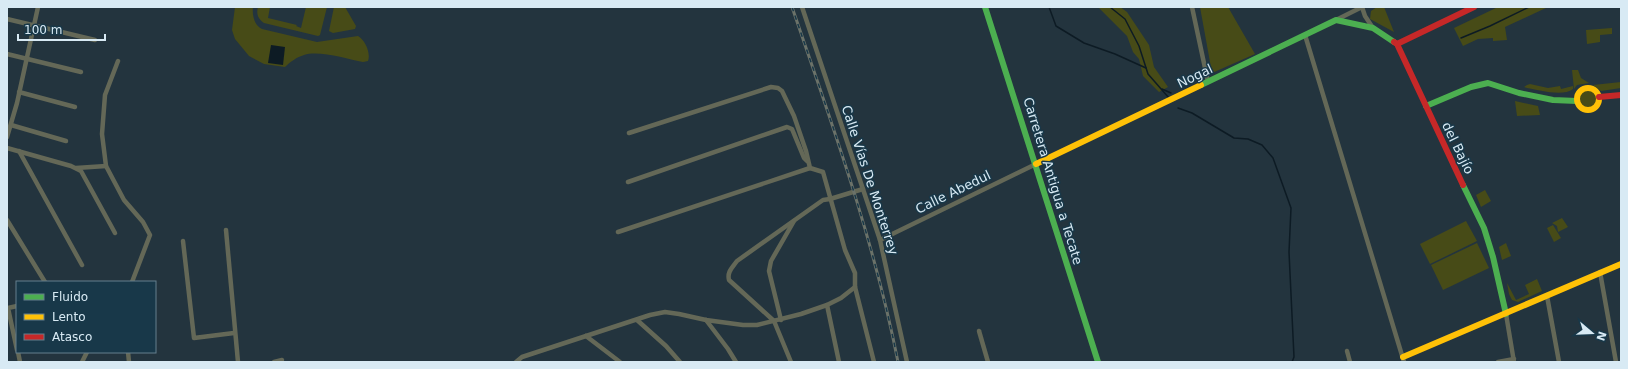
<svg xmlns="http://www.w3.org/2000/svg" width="1628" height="369" viewBox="0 0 1628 369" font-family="'DejaVu Sans',sans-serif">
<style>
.green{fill:#474b17}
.water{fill:#0d1b24}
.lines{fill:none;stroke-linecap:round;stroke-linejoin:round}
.stream{stroke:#0d1b24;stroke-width:1.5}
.street{stroke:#646857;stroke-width:4.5}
.fast{stroke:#4caf50;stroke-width:6}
.slow{stroke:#ffc107;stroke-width:6}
.jam{stroke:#c62828;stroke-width:6}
.rail-casing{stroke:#6b7269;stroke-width:3}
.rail{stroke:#183849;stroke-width:1.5;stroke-dasharray:4.5;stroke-linecap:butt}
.labels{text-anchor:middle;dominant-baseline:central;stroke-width:3;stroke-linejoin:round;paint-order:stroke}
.street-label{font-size:13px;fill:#d8eaf4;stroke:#183849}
</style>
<rect width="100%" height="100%" fill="#23343e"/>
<g class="green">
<path d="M235,7h18c-1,8 1,18 9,22l55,13 41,-6c7,4 13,17 10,25l-5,1c-16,-3 -44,-12 -59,-7 -7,2 -14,7 -19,12l-21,-3 -15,-8 -14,-17 -3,-9z"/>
<path d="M258,7h12l-2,11 29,7 -1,1 5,2 5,-21h21l-7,28 -2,1 -54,-13c-6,-4 -8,-9 -6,-16z"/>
<path d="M334,7h11l11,19 -1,3 -22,4 -4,-2z"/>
<path d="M1098,7h22l7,5 22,33 5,22 14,20 -9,5 -16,-16 -4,-17 -6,-7 -6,-16z"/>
<path d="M1200,7h28l27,47 -43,19z"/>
<path d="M1377,7h7l10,25 -24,-13 1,-8z"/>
<path d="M1498,7h50l-43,20 2,13 -14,1v-3l-15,1 -15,7 -9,-18z"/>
<path d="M1612,28v6l-12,1v7l-13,2 -1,-14z"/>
<path d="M1572,70h6l3,8 8,5 -12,2 -3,4z"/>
<path d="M1621,82v6l-20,3 -8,-6z"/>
<path d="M1530,84l18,4 12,-2 1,3 12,-3v3c-10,8 -35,1 -46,-1l-3,-1 3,-2z"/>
<circle cx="1588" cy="99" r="9"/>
<path d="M1515,101l23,5 2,9 -23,1z"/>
<path d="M1485,190l6,11 -10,6 -5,-12z"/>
<path d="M1562,218l6,9 -10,5 -1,-6 -5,-3z"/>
<path d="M1466,221l11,20 -47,23 -10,-20z"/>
<path d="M1553,225l8,13 -7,4 -7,-14z"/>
<path d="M1477,243l12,25 -46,22 -12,-25z"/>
<path d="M1506,243l5,13 -9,4 -3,-13z"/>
<path d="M1537,279l5,12 -24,11 -6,-2 -3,-6 -2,-11 9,17 13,-6 -4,-9z"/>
</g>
<path class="water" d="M271,45l14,2 -2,18 -15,-2z"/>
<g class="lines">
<g class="stream">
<path d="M1049,7l7,19 28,17 31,11 31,14"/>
<path d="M1110,7l15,12 14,27 9,28 21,24"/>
<path d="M1461,38l29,-12 39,-19"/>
<path d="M1162,89l9,4"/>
<path d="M1178,108l14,5 42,25 14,1 14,6 11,13 18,50 -2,44 5,105 -2,5"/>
</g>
<g class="street">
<path d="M802,7l78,233 27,122"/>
<path d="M1192,7l16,75"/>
<path d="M1362,7l3,9 8,12"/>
<path d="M7,19l88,21"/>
<path d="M1336,20l26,-13"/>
<path d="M1305,35l99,327"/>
<path d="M7,54l74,18"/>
<path d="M118,61l-13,34 -3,39 4,32 18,34 19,22 7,13 -18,47"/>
<path d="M19,92l56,15"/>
<path d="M11,125l55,16"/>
<path d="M629,133l142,-46 7,1 4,3 12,25 12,35 4,17 13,4 22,78 10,23v14l19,75"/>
<path d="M7,137l10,-34 21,-96"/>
<path d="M7,148l64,18 10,5 34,62"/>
<path d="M19,151l63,114"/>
<path d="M76,168l30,-2"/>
<path d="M628,182l159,-55 5,2 12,29 3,3"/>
<path d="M7,220l38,62"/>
<path d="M226,230l12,132"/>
<path d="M618,232l192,-64"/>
<path d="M880,240l156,-76"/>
<path d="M183,241l11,97 40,-5"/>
<path d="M1600,272l16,90"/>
<path d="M1547,296l12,66"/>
<path d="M827,305l12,57"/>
<path d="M17,306l-9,2 9,42"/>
<path d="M1506,314l8,48"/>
<path d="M637,320l29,26 14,16"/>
<path d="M706,320l22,29 8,13"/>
<path d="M781,320l-12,-49 2,-10 23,-40"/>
<path d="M979,331l9,31"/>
<path d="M586,336l34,26"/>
<path d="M1347,351l3,11"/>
<path d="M18,352l2,10"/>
<path d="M128,352l1,10"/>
<path d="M82,362l5,-10"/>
<path d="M274,362l8,-2"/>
<path d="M516,362l6,-5 128,-42 15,-3 14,2 27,6 37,5h14l44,-11 26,-9 14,-7 14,-11"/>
<path d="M791,362l-17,-41 -45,-41c-2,-8 3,-12 8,-19l86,-61 7,-1 33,-10"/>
<path d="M1498,362l16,-3"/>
</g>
<g class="fast">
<path d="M985,7l113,355"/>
<path d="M1201,85l135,-65 37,8 21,14"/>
<path d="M1426,106l45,-19 17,-4 31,10 34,7 24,1"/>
<path d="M1463,185l21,43 9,29 13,57"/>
</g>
<g class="slow">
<circle cx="1588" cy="99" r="11"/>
<path d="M1036,164l165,-79"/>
<path d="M1403,357l218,-93"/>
</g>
<g class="jam">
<path d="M1394,42l3,2 66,141"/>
<path d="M1397,44l77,-37"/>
<path d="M1599,97l22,-2"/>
</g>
<defs>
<path id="rail" d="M792,7c40,117 82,233 106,355"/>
</defs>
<use href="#rail" class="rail-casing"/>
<use href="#rail" class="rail"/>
</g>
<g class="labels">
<g class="street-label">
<text transform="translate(1195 76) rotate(-26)">Nogal</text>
<text transform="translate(1458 148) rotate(64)">del Bajío</text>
<text transform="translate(870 180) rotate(72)">Calle Vías De Monterrey</text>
<text transform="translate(1053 181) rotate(73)">Carretera Antigua a Tecate</text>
<text transform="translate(953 192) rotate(-26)">Calle Abedul</text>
</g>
</g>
<rect width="1628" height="369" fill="none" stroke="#d8eaf4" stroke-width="16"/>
<rect x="16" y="281" width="140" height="72" fill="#183849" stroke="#657f8d"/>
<rect x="24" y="294" width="20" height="6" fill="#4caf50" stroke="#657f8d"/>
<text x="52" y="301" font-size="12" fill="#d8eaf4">Fluido</text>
<rect x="24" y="314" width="20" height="6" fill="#ffc107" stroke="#657f8d"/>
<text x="52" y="321" font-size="12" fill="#d8eaf4">Lento</text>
<rect x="24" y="334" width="20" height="6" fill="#c62828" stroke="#657f8d"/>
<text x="52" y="341" font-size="12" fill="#d8eaf4">Atasco</text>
<g transform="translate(1592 333) rotate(109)" stroke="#183849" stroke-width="3" paint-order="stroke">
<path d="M0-3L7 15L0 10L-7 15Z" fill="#d8eaf4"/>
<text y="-6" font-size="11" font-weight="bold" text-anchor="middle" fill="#d8eaf4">N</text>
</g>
<path d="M18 34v6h87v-6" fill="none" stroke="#d8eaf4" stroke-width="2"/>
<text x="24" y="34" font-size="12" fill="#d8eaf4" stroke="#183849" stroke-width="3" paint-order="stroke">100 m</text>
</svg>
